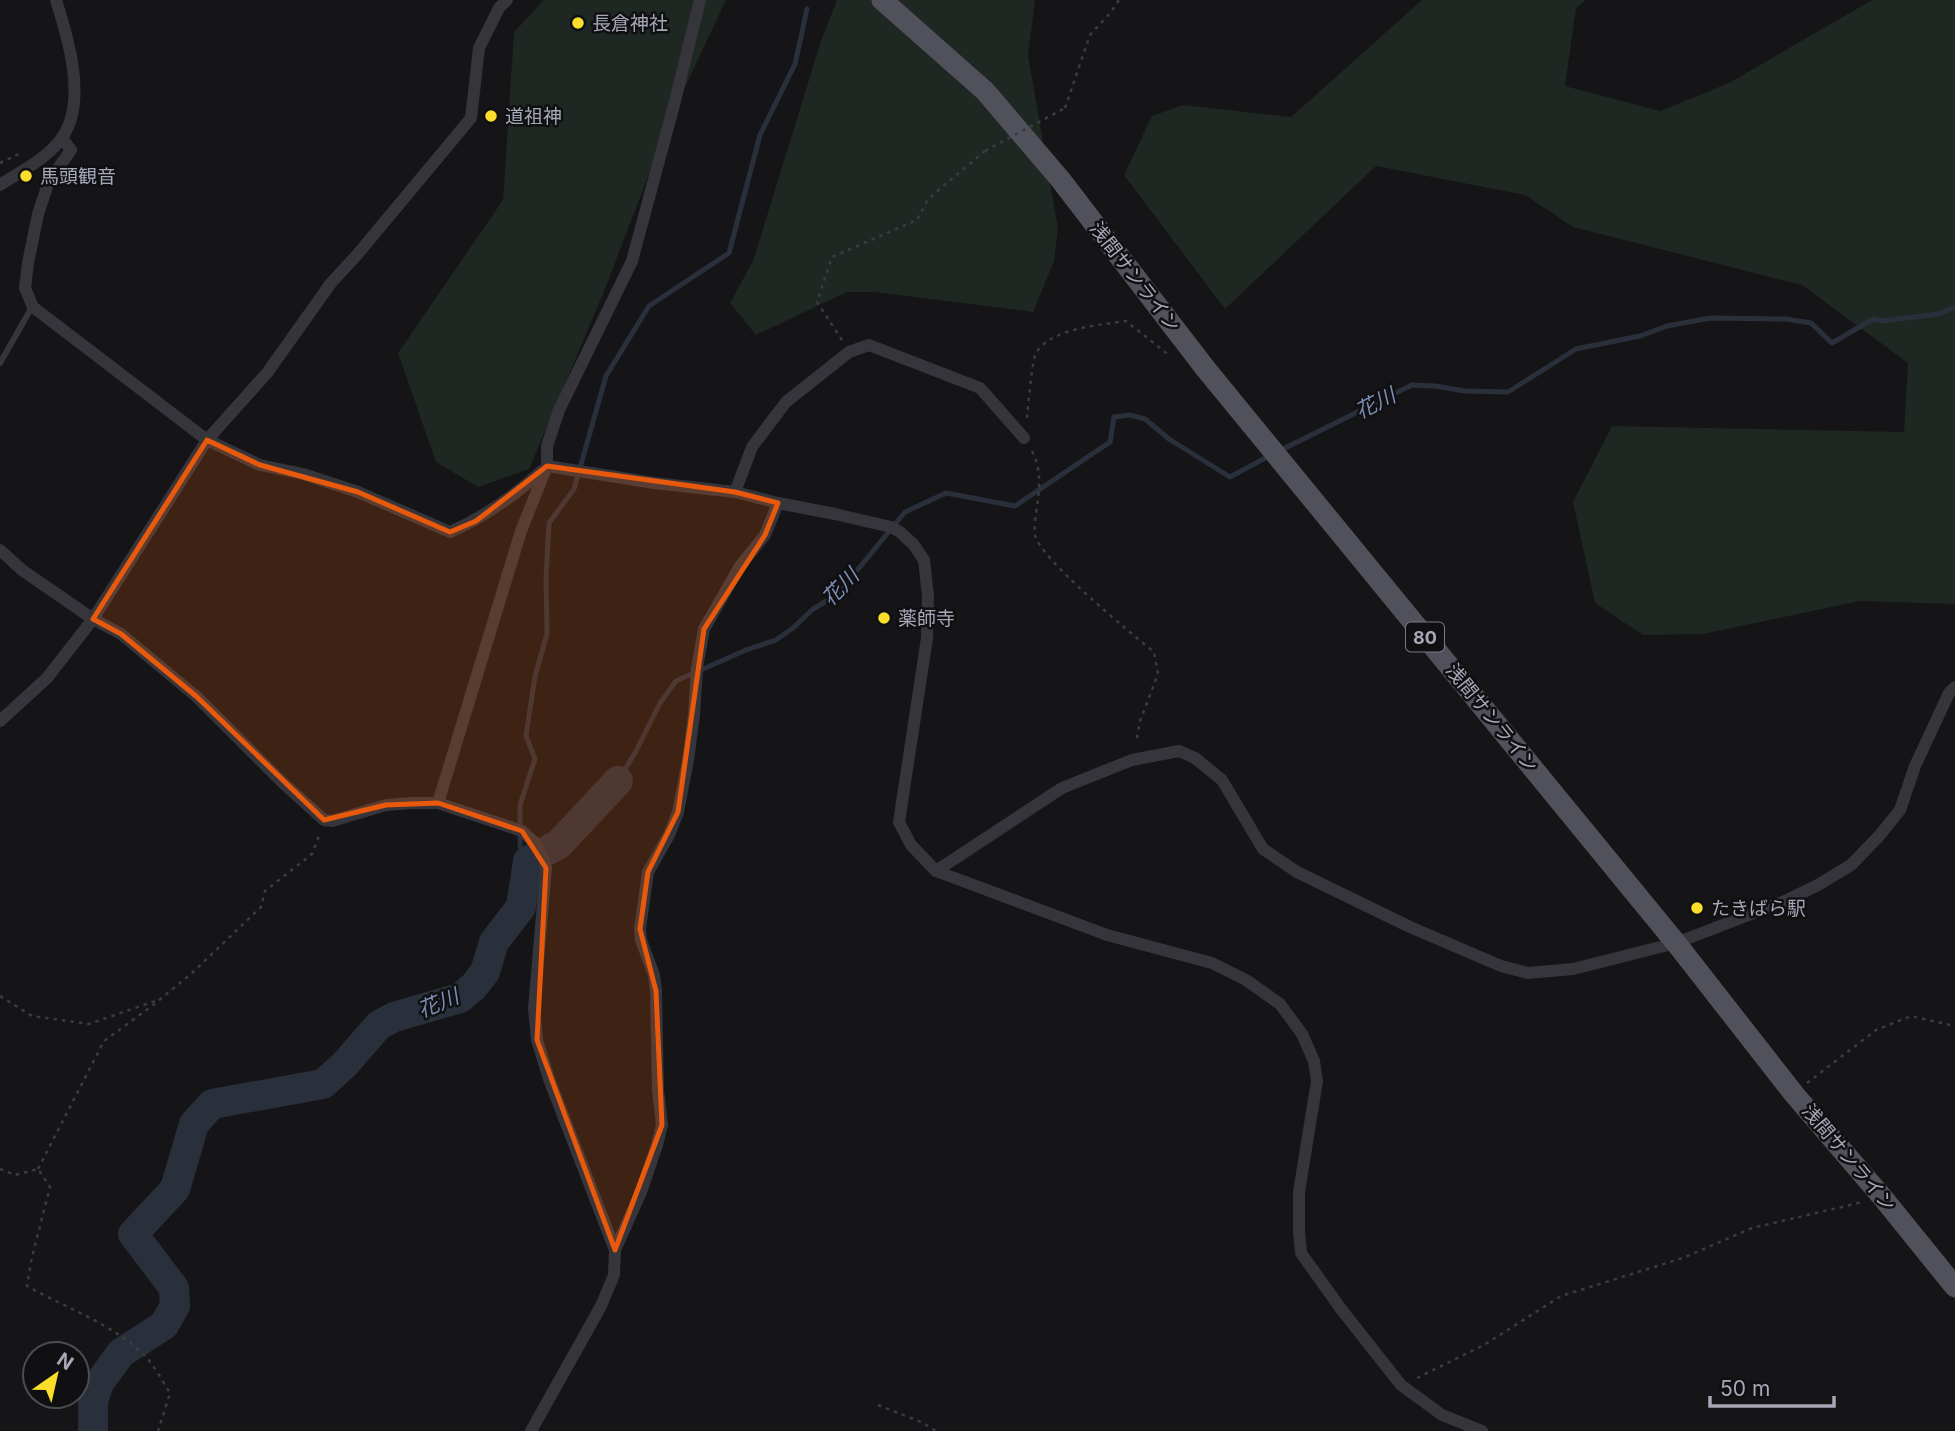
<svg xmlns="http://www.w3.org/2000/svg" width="1955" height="1431" viewBox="0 0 1955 1431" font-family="Inter,'Noto Sans JP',sans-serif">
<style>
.green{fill:#1e2721}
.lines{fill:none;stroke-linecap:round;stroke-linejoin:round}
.stream{stroke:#2a303b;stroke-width:5}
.river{stroke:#2a303b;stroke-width:30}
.path{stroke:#3b3c43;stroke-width:2.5;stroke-dasharray:3.5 5;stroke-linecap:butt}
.lane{stroke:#36353c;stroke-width:6}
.street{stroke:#36353c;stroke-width:12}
.primary{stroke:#51515b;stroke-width:21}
.path-bridge{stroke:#3b3c43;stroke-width:2.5;stroke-dasharray:3.5 5;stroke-linecap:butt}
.marked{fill:#e8590c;fill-opacity:0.2;stroke:#e8590c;stroke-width:5;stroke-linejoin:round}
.poi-dot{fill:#fade29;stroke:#101012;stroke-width:2.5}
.labels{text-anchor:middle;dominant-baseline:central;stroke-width:5;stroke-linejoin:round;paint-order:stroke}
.shield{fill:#101012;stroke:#797a86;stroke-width:2}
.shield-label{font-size:18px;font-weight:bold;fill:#a6a7b7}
.poi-label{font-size:19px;fill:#a6a7b7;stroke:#101012;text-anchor:start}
.street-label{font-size:19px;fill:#a6a7b7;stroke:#101012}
.water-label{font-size:21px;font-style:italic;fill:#7b8eb4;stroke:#101012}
</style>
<rect width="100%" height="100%" fill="#151517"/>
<g class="green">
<path d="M544,0h182l-55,117 -68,177 -74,175 -51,18 -42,-25 -38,-109 105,-153 11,-168z"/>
<path d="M837,0h198l-7,55 30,174 -4,32 -21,51 -159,-20h-27l-91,43 -26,-32 23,-42 68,-220z"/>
<path d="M1422,0h164l-10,8 -11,78 95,25 69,-28 143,-83h83v604l-95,-3 -157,33 -60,1 -48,-32 -22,-101 39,-76 292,6 4,-69 -106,-78 -229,-58 -48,-32 -149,-29 -151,143 -101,-134 28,-59 31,-11 108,12z"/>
</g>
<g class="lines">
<g class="stream">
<path d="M1279,451l133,-66 23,1 30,5 43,1 68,-43 64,-13 27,-10 43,-8 76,1 25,4 21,20 41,-24 10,2 55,-7 17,-7"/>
<path d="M618,781l17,-28 25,-50 16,-22 70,-31 30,-10 17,-12 20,-19 24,-14 68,-83 41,-19 69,13 95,-64 4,-25 16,-2 15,4 24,20 61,38 41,-22"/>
<path d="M528,861l-8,-15v-41l15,-46 -9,-23 9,-60 12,-42 -1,-56 3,-55 25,-34 32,-113 43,-70 80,-53 31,-118 35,-71 12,-55"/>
</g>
<path class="river" d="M93,1431v-30l6,-18 22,-30 43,-28 11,-19 -1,-18 -41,-54 42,-45 19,-65 18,-20 111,-20 22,-20 34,-39 15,-8 66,-19 14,-12 11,-14 9,-30 27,-35 7,-46 31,-17 59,-63"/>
<g class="path">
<path d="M1065,108l25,-73 21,-23 8,-12"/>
<path d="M0,163l21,-10"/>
<path d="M842,340l-25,-38 15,-45 85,-37 11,-21 57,-48"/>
<path d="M1027,418c1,-11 5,-58 9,-65 15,-25 64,-28 90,-32l44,35"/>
<path d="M1032,451c11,22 7,38 4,63 -1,6 -2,14 -1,21 5,24 97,99 119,117l4,22 -18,47 -4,22"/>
<path d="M0,996l32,20 57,8 66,-23"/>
<path d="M1807,1083l69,-53 35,-14 44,10"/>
<path d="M0,1169l15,6 23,-6 12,18 -18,70 -5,29c39,22 86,38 118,70 10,10 17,25 25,37l-12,38"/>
<path d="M38,1169l66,-128 48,-35 40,-33 69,-66 4,-16 47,-37 8,-21"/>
<path d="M1417,1378l67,-33 77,-49 122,-38 69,-30 111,-26"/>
<path d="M878,1405l43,17 15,9"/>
</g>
<path class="lane" d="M0,363l32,-56"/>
<g class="street">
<path d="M62,138l9,12 -22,31 -11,33 -10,49 -3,25 8,19 174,133 53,25 43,9 55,18 92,40c35,-15 65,-37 93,-62"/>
<path d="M0,185c21,-14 49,-27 63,-49 24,-36 5,-98 -7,-136"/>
<path d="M547,466l107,17 81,9 43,11 57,11 56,13 9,5 13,12 11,16 4,36 -1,42 -28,184 12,23 25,26 171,64 105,28 34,17 34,24 22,30 12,27 3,20 -18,111v39l2,22 40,56 60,76 41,30 40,16"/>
<path d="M735,492l17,-45 34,-45 63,-50 20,-7 111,43 44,50"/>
<path d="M0,550l22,20 71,49 28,15 76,63 85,85 42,38 8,1 54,-16 26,-2h26l84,28 14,13 7,14 3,10 -12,140 3,32 12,39 66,171 -1,25 -13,31 -70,125"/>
<path d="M0,721l47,-43 46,-59 114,-179 60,-67 64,-90 25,-27 115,-138 8,-70 20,-40 8,-8"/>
<path d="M438,803l83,-272 26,-65v-20l12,-36 73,-149 42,-156 26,-105"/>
<path d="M936,871l126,-83 70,-28 47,-9 16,7 27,22 41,69 34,23 113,55 91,39 27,7 45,-4 103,-26 109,-42 33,-16 33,-20 28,-29 21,-26 15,-44 34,-73 6,-6"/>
<path d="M615,1250l26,-58 16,-47 5,-20 -4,-35 -2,-99 -2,-16 -13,-35 -1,-11 8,-57 21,-37 9,-23 10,-52 6,-45 3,-47 7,-39 36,-63 25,-31 13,-32"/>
</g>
<path class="primary" d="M882,0l103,91 75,88 145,189 471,575 118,151 89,104 72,89"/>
<path class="path-bridge" d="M985,151l80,-43"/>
</g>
<path class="marked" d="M207,440l53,25 98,27 92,40 26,-11 71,-55 188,26 43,11 -13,32 -61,94 -26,183 -30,60 -8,57 16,62 6,134 -47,125 -78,-210 9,-172 -24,-37 -84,-28 -52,2 -62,15 -127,-123 -76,-63 -28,-15z"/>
<g class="poi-dot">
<circle cx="578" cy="23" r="7"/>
<circle cx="491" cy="116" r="7"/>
<circle cx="26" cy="176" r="7"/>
<circle cx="884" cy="618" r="7"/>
<circle cx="1697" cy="908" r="7"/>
</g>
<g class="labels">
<rect class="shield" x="1406" y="622.5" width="38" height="29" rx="5"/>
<g class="shield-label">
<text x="1425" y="637">80</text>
</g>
<g class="poi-label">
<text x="592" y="23">長倉神社</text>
<text x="505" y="116">道祖神</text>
<text x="40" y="176">馬頭観音</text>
<text x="898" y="618">薬師寺</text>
<text x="1711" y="908">たきばら駅</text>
</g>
<g class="street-label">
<text transform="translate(1135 277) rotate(52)">浅間サンライン</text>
<text transform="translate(1492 718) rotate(51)">浅間サンライン</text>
<text transform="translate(1849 1158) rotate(50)">浅間サンライン</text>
</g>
<g class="water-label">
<text transform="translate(1375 403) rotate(-27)">花川</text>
<text transform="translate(840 587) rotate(-46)">花川</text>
<text transform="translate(438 1003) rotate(-23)">花川</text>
</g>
</g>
<g transform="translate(56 1375) rotate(34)"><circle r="33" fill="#101012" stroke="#4c4c54" stroke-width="2"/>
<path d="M0-5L12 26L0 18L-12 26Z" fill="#fade29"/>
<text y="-10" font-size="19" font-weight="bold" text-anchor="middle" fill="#a6a7b7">N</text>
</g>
<path d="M1710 1396v10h124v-10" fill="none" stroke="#a6a7b7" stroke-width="3.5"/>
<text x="1720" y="1396" font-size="21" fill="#a6a7b7" stroke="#101012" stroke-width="5" paint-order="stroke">50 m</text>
</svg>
